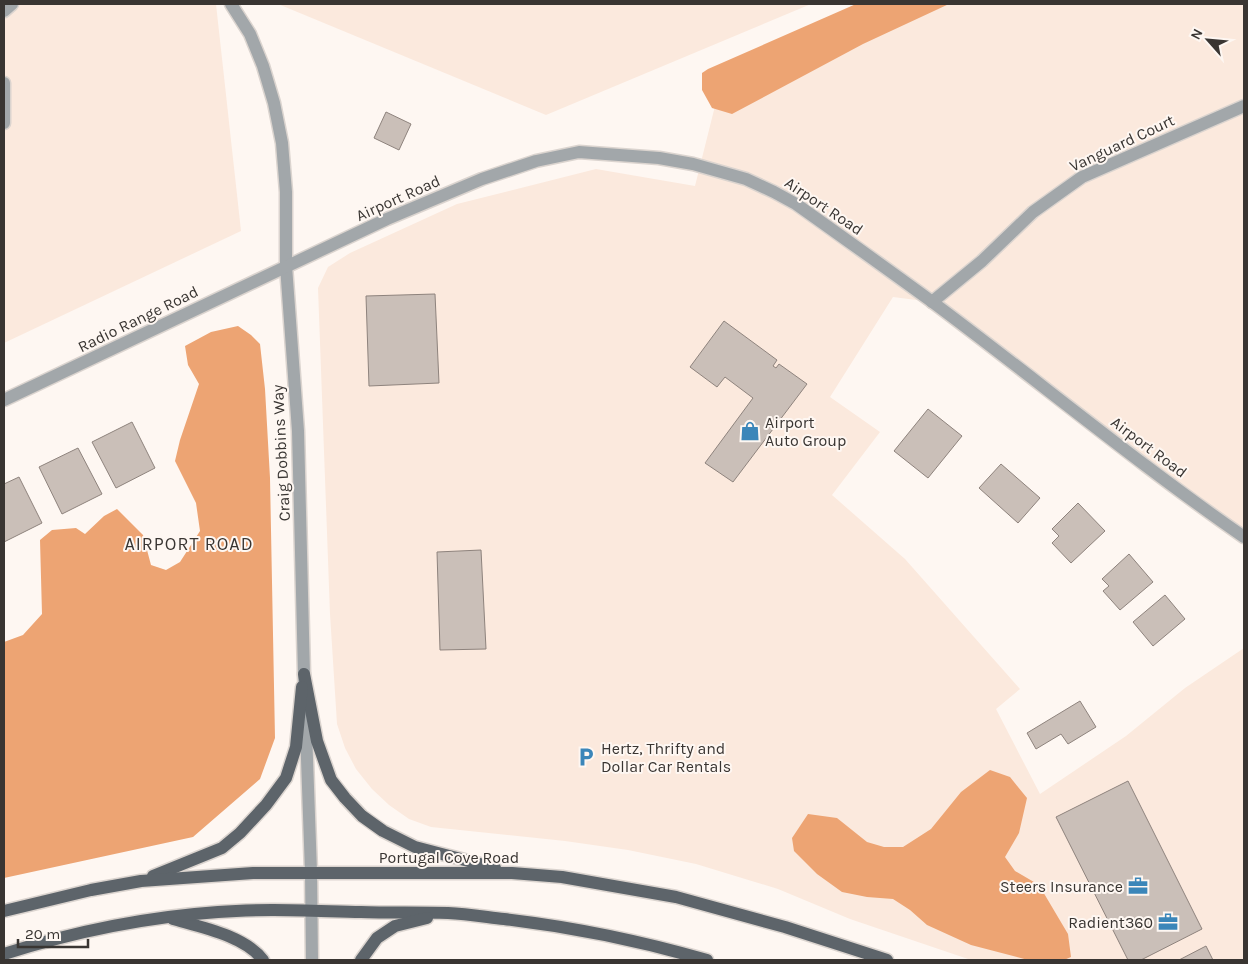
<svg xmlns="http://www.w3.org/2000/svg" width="1248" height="964" viewBox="0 0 1248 964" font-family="Karla,sans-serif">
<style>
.built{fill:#fbe9dd}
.forest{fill:#eda473}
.building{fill:#cabfb8;stroke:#8e837d}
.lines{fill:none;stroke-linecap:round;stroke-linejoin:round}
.pedestrian-casing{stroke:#dbd4cf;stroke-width:15}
.minor-casing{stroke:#dbd4cf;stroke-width:15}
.tertiary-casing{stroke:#dbd4cf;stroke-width:15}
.primary-casing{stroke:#dbd4cf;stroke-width:15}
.pedestrian{stroke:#a2a7aa;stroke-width:12}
.minor{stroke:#a2a7aa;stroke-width:12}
.tertiary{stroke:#a2a7aa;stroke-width:12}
.primary{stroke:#5d646a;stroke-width:12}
.labels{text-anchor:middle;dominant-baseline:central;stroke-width:4;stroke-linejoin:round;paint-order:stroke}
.street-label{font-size:16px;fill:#393532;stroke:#fef7f2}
.poi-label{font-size:16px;fill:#393532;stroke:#fef7f2;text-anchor:start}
.neighbourhood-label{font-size:18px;letter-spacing:1px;fill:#393532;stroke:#fef7f2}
</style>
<rect width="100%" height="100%" fill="#fef7f2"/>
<g class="built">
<path d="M4,4h212l25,227 -237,112z"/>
<path d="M278,4h533l-265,111z"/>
<path d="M901,4h343v533l-312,-235 -39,-5 -63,100 50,35 -48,63 73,64 115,130 -24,20 44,85 86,-58 59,-48 59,-40v312h-273l-121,-41 -72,-30 -82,-25 -68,-14 -63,-9 -134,-14 -22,-8 -20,-14 -17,-16 -16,-20 -11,-21 -8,-24 -7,-110 -12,-326 10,-21 22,-14 107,-49 139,-35 99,17 27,-108z"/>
</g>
<g class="forest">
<path d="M856,4h93l-86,40 -131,70 -20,-6 -10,-18v-17l6,-4z"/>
<path d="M238,326l13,9 9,9 5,45 5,89 5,260 -15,41 -67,58 -189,41v-236l19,-7 19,-21 -2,-74 12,-10 24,-2 9,6 19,-18 13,-7 26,26 8,30 15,5 14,-8 20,-31 -4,-28 -21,-42 5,-21 19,-56 -11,-19 -3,-19 26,-14z"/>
<path d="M990,770l20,7 17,21 -8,35 -14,24 10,14 24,14 29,49 3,23 -7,3h-36l-57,-15 -44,-20 -17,-15 -17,-11 -26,-2 -25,-5 -25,-18 -23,-23 -2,-13 16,-24 29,4 30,24 17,5h19l28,-18 30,-37z"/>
</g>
<g class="building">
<path d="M386,112l25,12 -12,26 -25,-12z"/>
<path d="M435,294l4,89 -70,3 -3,-90z"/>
<path d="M724,321l53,39 -4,6 3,2 3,-4 28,20 -74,98 -28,-19 48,-65 -28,-21 -8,10 -27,-20z"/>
<path d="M928,409l34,27 -34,42 -34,-27z"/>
<path d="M132,422l23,46 -39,20 -24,-46z"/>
<path d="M78,448l24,46 -40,20 -23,-47z"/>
<path d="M1001,464l39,34 -22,25 -39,-35z"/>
<path d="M19,477l23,46 -38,19v-58z"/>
<path d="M1078,503l27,28 -34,32 -19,-20 7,-7 -7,-7z"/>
<path d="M481,550l5,99 -46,1 -3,-98z"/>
<path d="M1129,554l24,28 -33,28 -17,-19 6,-5 -7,-7z"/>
<path d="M1165,595l20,24 -32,27 -20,-24z"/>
<path d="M1080,701l16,26 -28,17 -7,-10 -25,15 -9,-16z"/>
<path d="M1128,781l74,148 -61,31h-13l-72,-143z"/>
<path d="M1206,946l7,14h-34z"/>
</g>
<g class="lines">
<defs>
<path id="pedestrian" d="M4,11l8,-7"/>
<g id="minor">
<path d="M231,4l19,30 13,32 11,37 8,40 4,49v74l12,165 6,243 7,198 1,88"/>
<path d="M932,302l50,-41 51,-49 49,-35 162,-71"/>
<path d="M4,400l383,-181 95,-40 54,-18 43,-9 80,6 34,6 53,15 28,13 22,12c45,32 90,64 135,97 105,78 206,162 313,236"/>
</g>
<path id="tertiary" d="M4,83v40"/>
<g id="primary">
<path d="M304,674l13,67 14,39 14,18 17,18 21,15 32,16 80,21"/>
<path d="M153,876l69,-28 18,-15 26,-28 20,-27 10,-31 6,-60"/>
<path d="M4,911l87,-21 50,-9 112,-8h259l50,4 114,20 109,30 102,33"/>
<path d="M173,919c28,8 72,17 90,41"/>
<path d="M4,954c69,-22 142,-37 214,-42 47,-4 96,-1 143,0 29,1 58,0 87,1 19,1 38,4 56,6 69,8 137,22 203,41"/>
<path d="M361,960l16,-22 18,-12 32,-8"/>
</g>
</defs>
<use href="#pedestrian" class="pedestrian-casing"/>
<use href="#minor" class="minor-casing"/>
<use href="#tertiary" class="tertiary-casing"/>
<use href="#primary" class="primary-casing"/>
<use href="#pedestrian" class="pedestrian"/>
<use href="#minor" class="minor"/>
<use href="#tertiary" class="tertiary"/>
<use href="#primary" class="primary"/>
</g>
<defs>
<symbol id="shop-bare" viewBox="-9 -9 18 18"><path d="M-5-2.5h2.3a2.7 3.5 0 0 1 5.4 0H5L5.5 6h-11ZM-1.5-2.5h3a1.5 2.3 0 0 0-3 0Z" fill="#3b86b9" stroke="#fef7f2" stroke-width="2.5" paint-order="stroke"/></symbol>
<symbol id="parking-bare" viewBox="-9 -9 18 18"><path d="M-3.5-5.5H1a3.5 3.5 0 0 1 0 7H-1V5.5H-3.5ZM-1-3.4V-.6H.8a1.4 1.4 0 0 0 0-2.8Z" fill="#3b86b9" stroke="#fef7f2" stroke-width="2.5" paint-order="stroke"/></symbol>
<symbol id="office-bare" viewBox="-9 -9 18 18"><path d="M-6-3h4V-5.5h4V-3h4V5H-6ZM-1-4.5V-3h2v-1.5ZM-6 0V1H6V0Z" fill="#3b86b9" stroke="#fef7f2" stroke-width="2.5" paint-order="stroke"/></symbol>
</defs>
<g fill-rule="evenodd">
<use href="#shop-bare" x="736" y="417" width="28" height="28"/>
<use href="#parking-bare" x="572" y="743" width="28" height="28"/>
<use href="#office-bare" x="1124" y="872" width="28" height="28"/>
<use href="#office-bare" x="1154" y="908" width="28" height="28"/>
</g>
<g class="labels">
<g class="street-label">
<text transform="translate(1122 143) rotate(-25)">Vanguard Court</text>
<text transform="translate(398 198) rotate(-24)">Airport Road</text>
<text transform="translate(824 206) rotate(34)">Airport Road</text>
<text transform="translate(138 319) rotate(-26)">Radio Range Road</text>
<text transform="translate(1149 447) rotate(37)">Airport Road</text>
<text transform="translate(281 453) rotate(-93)">Craig Dobbins Way</text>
<text x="449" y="857">Portugal Cove Road</text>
</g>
<g class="poi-label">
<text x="765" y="422">Airport<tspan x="765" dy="18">Auto Group</tspan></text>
<text x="601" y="748">Hertz, Thrifty and<tspan x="601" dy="18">Dollar Car Rentals</tspan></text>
<text x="1123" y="886" text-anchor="end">Steers Insurance</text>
<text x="1153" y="922" text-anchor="end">Radient360</text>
</g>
<g class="neighbourhood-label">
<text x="189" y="544">AIRPORT ROAD</text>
</g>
</g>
<rect width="1248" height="964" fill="none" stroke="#393532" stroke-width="10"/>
<g transform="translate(1208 40) rotate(297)" stroke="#fef7f2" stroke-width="4" paint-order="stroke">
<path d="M0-4L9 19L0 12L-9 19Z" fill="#393532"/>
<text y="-8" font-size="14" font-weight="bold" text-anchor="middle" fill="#393532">N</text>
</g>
<path d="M18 939v8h70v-8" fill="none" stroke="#393532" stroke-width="2.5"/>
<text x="25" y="939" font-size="15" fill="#393532" stroke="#fef7f2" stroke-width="4" paint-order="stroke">20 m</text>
</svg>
